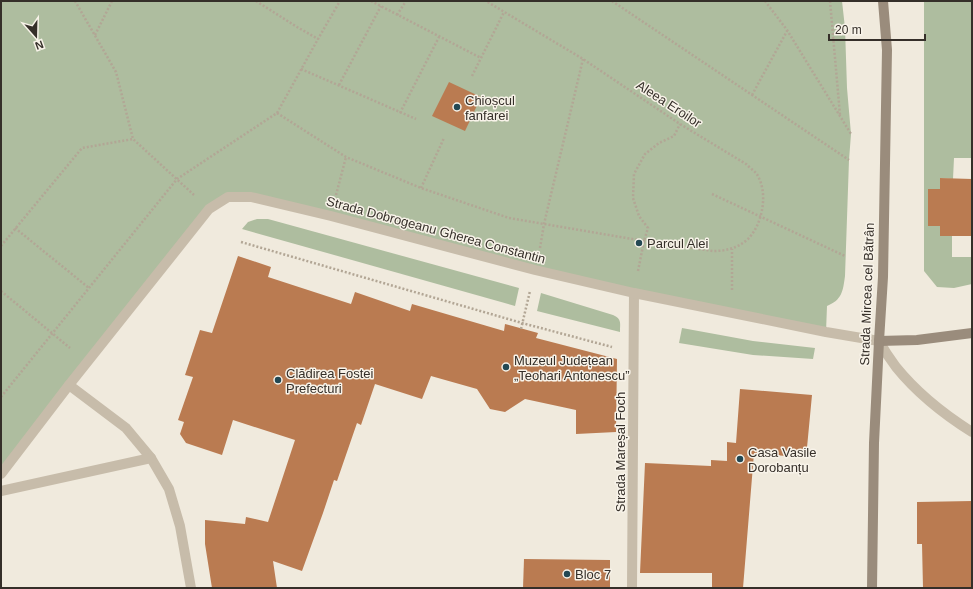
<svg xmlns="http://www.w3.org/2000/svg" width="973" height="589" viewBox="0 0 973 589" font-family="Helvetica,sans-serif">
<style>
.green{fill:#aebd9f}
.building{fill:#ba7b51}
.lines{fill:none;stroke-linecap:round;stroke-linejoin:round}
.path{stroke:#b2a695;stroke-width:2.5;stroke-dasharray:2 2;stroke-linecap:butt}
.minor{stroke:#c7bcaa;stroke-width:10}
.tertiary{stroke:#c7bcaa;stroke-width:10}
.secondary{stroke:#9a8c7c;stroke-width:10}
.poi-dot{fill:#234853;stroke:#f8f3e9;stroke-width:1.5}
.labels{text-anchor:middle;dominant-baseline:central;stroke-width:3;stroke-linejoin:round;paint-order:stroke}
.poi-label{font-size:13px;fill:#352f29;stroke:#f8f3e9;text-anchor:start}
.street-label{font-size:13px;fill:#352f29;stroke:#f8f3e9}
</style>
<rect width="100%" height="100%" fill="#f0eadd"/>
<g class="green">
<path d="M1,1h841l3,27 2,60 4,46 -2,26 -4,116c-2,15 -3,24 -18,30l-1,26 -192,-39 -303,-77 -103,-19 -19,12 -208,265z"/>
<path d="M924,1h48v157h-18l-1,21 -13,-1v11h-12v37h12v10h12v21h20v27l-18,4 -17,-1 -13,-16z"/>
<path d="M257,219h11l251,69 -4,18 -273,-77 6,-7z"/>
<path d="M541,293l72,22c9,4 7,8 7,17l-83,-21z"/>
<path d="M682,328l71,13 62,7 -2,11 -60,-4 -74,-12z"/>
</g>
<g class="building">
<path d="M449,82l32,15 -16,34 -33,-15z"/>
<path d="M940,178l32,1v57h-32v-10h-12v-37h12z"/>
<path d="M238,256l33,11 -3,10 83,27 4,-12 55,19 2,-7 92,27 1,-7 33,9 -2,5 81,21 -1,73 -40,2v-24l-51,-11 -20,13 -15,-3 -13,-20 -46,-13 -9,23 -47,-15 -14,41 -4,-2 -20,58 -3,-1 -11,33 -21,58 -29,-10 4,27h-65l-7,-44v-24l40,4 1,-7 22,5 27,-82 -62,-20 -11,35 -36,-12 -6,-9 4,-12 -6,-2 15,-43 -8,-2 15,-45 12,3z"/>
<path d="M740,389l72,6 -6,63 -52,-5 -11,135h-31v-15h-72l5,-110 66,3v-6l16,1v-19l9,1z"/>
<path d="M972,501v87h-49l-1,-44h-5v-42z"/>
<path d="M524,559l86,1v28h-87z"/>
</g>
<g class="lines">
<g class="path">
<path d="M75,1l41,71 17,67 61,56"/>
<path d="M256,1l41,26 21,12"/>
<path d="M371,1l110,57"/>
<path d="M612,1l237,159"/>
<path d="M765,1l22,29 64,104"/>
<path d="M830,1l10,114"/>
<path d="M397,15l9,-14"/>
<path d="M95,35l17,-34"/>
<path d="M301,69l115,50"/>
<path d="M472,76l32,-64"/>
<path d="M339,85l42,-79"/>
<path d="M752,95l35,-64"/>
<path d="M277,113l69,44 75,31 88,30 135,23 69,10c13,0 25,-3 35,-12 15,-15 21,-48 8,-66 -3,-3 -7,-6 -10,-9l-66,-40 -97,-65 -97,-58"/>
<path d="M400,113l39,-76"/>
<path d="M421,188l23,-50"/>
<path d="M712,194l133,62"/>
<path d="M336,195l10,-38"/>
<path d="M15,228l74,60"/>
<path d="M241,242l281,81 90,24"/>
<path d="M1,246l81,-98 51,-9"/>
<path d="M540,248l4,-24 39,-165"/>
<path d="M638,271l6,-30 4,-13 -9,-12 -6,-18 1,-24 11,-20 14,-11 15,-7 6,-12"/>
<path d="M732,290v-41"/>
<path d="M1,291l69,57"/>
<path d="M521,329l9,-38"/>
<path d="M1,397l176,-218 100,-66 41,-74 22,-38"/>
</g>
<g class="minor">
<path d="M69,385l57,43 25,30 18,31 11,37 11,62"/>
<path d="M1,491l150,-33"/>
<path d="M632,588l2,-295"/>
</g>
<path class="tertiary" d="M1,474l68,-89 140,-176 19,-12h23l80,19 204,54 99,23 192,39 53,9c5,9 11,18 17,26 21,26 49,48 76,65"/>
<g class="secondary">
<path d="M879,341l38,-1 55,-7"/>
<path d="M872,588l2,-145 5,-102 4,-64 4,-227 -4,-49"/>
</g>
</g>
<g class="poi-dot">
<circle cx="457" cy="107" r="4"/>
<circle cx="639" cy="243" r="4"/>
<circle cx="506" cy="367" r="4"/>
<circle cx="278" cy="380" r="4"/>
<circle cx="740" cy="459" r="4"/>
<circle cx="567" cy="574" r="4"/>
</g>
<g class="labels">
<g class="poi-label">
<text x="465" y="100">Chioșcul<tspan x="465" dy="15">fanfarei</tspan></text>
<text x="647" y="243">Parcul Alei</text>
<text x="514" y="360">Muzeul Județean<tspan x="514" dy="15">„Teohari Antonescu”</tspan></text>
<text x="286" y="373">Clădirea Fostei<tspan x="286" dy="15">Prefecturi</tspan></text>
<text x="748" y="452">Casa Vasile<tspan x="748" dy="15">Dorobanțu</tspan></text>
<text x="575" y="574">Bloc 7</text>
</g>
<g class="street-label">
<text transform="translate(669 104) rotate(33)">Aleea Eroilor</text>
<text transform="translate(436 230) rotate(15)">Strada Dobrogeanu Gherea Constantin</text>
<text transform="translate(867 294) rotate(-88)">Strada Mircea cel Bătrân</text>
<text transform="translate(620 452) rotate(-90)">Strada Mareșal Foch</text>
</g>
</g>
<rect width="973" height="589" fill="none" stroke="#352f29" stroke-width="4"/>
<g transform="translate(36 36) rotate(160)" stroke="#f8f3e9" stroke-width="3" paint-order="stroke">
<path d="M0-3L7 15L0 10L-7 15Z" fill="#352f29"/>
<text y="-6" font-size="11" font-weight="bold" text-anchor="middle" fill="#352f29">N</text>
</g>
<path d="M829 34v6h96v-6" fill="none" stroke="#352f29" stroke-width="2"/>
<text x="835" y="34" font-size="12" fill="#352f29" stroke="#f8f3e9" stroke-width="3" paint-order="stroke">20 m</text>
</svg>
